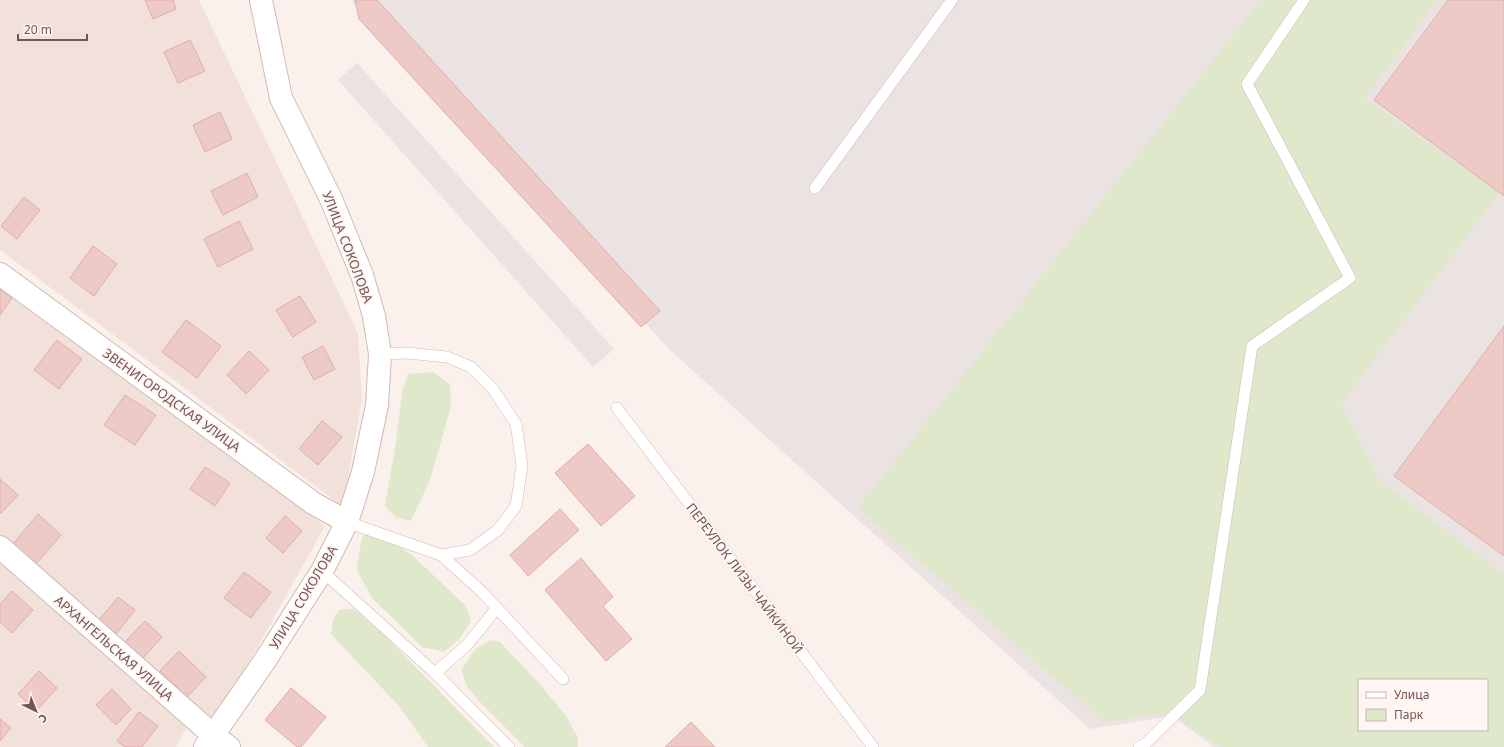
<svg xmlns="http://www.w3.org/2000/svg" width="1504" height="747" viewBox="0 0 1504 747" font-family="'Noto Sans',sans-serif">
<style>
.residential{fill:#f2e1db}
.industrial{fill:#ebe3e1;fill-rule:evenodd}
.green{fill:#dfe8cb;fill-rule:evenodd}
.building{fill:#eecac6;stroke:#e0ada8}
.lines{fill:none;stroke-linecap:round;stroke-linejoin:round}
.lane-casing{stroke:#cfb9b4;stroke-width:12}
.street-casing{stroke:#cfb9b4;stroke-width:24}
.secondary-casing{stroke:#d2b8b2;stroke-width:24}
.lane{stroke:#fff;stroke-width:11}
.street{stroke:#fff;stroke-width:22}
.secondary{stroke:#fff;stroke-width:22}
.labels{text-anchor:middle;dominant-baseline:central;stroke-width:4;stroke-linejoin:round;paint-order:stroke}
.street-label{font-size:13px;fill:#755350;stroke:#fef6f2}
</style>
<rect width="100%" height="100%" fill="#fbf1ec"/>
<g class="residential">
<path d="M0,0h199l159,333 4,66 -19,108 -343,-257z"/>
<path d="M0,286l325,240 -113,203 -212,-188z"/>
<path d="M0,552l192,166 -16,29h-176z"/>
</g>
<g class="industrial">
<path d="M353,0h1151v747h-290l-42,-31 -82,13 -421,-380 -317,-347zM1359,680h128v50h-128z"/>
<path d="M357,63l257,286 -21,18 -255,-287z"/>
</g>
<g class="green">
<path d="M1261,0h176l-72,99 135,94 -159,210 39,78 124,94v172h-283l-53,-34 -63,9 -247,-214zM1359,680h128v50h-128z"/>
<path d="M433,372l17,12 1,22 -21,74 -19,41 -14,-3 -12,-12 11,-64 6,-50 6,-18z"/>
<path d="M375,530l38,26 53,50 5,16 -12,17 -15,13 -22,-5 -50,-49 -15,-28 2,-18 4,-16z"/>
<path d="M340,609h14l34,30 106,108h-66l-29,-41 -68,-72 2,-14z"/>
<path d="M490,640l10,2 38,40 28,34 12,22v9h-53l-46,-46 -12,-15 -6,-16 14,-21z"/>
</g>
<g class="building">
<path d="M145,0h28l3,9 -23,10z"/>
<path d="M355,0h22l283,311 -19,16 -282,-308z"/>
<path d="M1448,0h56v196l-130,-96z"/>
<path d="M190,40l15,31 -27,12 -14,-31z"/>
<path d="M220,112l12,27 -27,13 -12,-27z"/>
<path d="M247,173l11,24 -35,18 -12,-24z"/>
<path d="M24,197l16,13 -23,29 -16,-13z"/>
<path d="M239,221l14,28 -35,18 -14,-28z"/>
<path d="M93,246l24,18 -23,32 -24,-18z"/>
<path d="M0,289l12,9 -12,17z"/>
<path d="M300,296l16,26 -23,15 -17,-27z"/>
<path d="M186,320l35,26 -24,32 -35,-26z"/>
<path d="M1504,326v230l-110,-80z"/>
<path d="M57,340l25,19 -23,30 -25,-19z"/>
<path d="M323,346l12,23 -21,11 -12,-23z"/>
<path d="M249,351l20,19 -23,24 -19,-19z"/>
<path d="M125,395l31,20 -21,30 -31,-20z"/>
<path d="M322,421l20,16 -24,28 -19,-16z"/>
<path d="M588,444l47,52 -34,30 -46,-53z"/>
<path d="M205,467l25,16 -15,23 -25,-17z"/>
<path d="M0,479l18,16 -18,19z"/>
<path d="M560,509l19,21 -51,46 -18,-21z"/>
<path d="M38,514l23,21 -25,29 -24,-19z"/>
<path d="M285,516l17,15 -19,22 -17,-15z"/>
<path d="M581,558l32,39 -10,9 29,33 -26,22 -61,-71z"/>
<path d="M244,572l27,20 -20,26 -27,-20z"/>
<path d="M12,591l21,19 -21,23 -12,-11v-18z"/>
<path d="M118,597l17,13 -19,24 -17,-14z"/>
<path d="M145,621l17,16 -19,21 -18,-16z"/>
<path d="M179,651l27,26 -19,20 -27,-26z"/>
<path d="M39,671l18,17 -21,23 -18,-17z"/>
<path d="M291,688l35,29 -25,30h-4l-32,-27z"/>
<path d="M112,689l19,20 -15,16 -20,-20z"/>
<path d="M139,712l19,14 -16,21h-17l-8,-6z"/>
<path d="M0,719l11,9 -11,13z"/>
<path d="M691,722l24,25h-50z"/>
</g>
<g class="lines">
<defs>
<g id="lane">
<path d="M815,188l137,-188"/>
<path d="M380,354l27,-1 40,4 24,10 22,22 23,35 6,41 -6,41 -18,24 -28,20 -29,5"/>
<path d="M617,408l256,339"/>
<path d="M347,522l94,33 40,36 82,88"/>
<path d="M322,571l113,102 74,74"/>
<path d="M435,673l32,-28 30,-37"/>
<path d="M1139,747l6,-3 55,-54 52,-344 98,-68 -103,-194 57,-84"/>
</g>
<g id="street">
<path d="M0,274l313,229 34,19"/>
<path d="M0,547l213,188 16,12"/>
</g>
<path id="secondary" d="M205,747l59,-85 58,-91 25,-49 16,-50 14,-67 3,-51 -6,-38 -12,-41 -31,-76 -50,-101 -20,-98"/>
</defs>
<use href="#lane" class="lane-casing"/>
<use href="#street" class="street-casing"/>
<use href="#secondary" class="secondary-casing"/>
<use href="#lane" class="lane"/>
<use href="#street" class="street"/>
<use href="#secondary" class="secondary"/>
</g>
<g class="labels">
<g class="street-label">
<text transform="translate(348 247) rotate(69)">УЛИЦА СОКОЛОВА</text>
<text transform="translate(172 400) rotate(36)">ЗВЕНИГОРОДСКАЯ УЛИЦА</text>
<text transform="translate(745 578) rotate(53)">ПЕРЕУЛОК ЛИЗЫ ЧАЙКИНОЙ</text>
<text transform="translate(303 597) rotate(-59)">УЛИЦА СОКОЛОВА</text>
<text transform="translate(114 648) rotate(41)">АРХАНГЕЛЬСКАЯ УЛИЦА</text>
</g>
</g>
<rect x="1358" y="679" width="130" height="52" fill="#fef6f2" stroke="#c7b5b1"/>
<rect x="1366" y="692" width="20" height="6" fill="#ffffff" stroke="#c7b5b1"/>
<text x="1394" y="699" font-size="12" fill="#755350">Улица</text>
<rect x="1366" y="709" width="20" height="12" fill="#dfe8cb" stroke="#c7b5b1"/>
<text x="1394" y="719" font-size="12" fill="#755350">Парк</text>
<g transform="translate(36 711) rotate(137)" stroke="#fef6f2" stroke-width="3" paint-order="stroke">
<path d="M0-3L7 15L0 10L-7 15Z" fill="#755350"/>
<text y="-6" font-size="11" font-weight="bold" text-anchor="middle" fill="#755350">С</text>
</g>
<path d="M18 34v6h69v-6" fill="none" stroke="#755350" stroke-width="2"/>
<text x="24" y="34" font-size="12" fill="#755350" stroke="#fef6f2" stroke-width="3" paint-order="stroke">20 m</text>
</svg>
